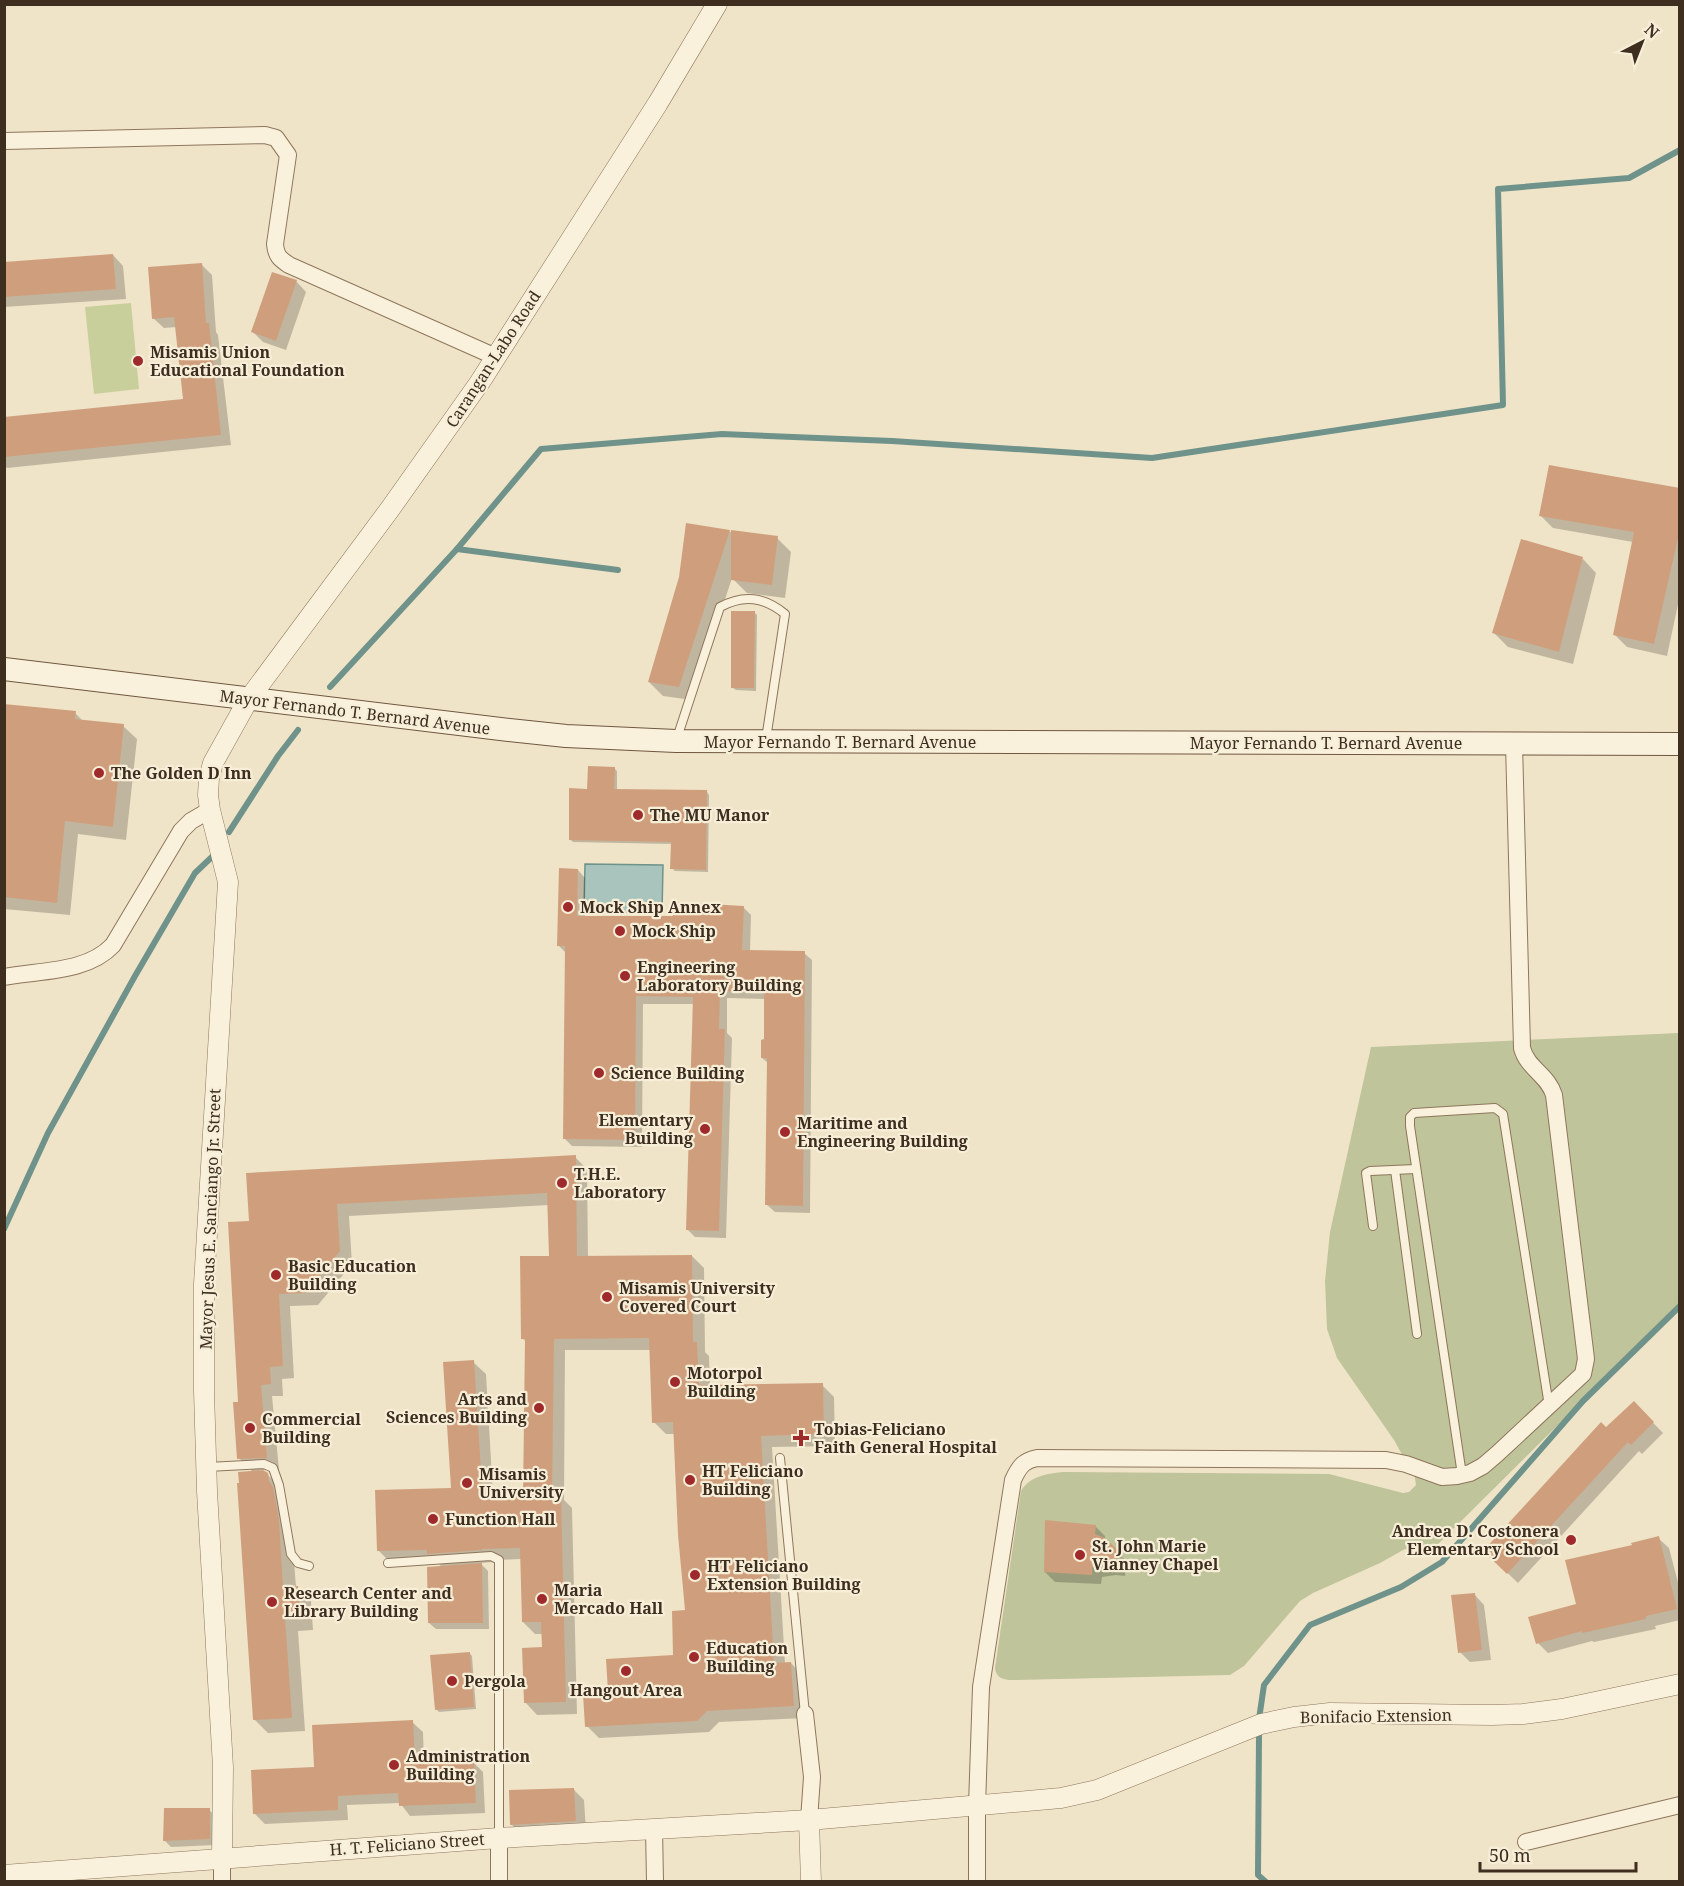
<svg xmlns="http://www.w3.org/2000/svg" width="1684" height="1886" viewBox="0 0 1684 1886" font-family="'Noto Serif',serif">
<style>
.green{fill:#c9cf9b}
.cemetery{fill:#bfc49a}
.water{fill:#a9c4bc;stroke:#6f938a;stroke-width:1.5}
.shadow{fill:#0003}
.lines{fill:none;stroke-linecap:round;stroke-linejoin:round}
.stream{stroke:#6f938a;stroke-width:6}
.building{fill:#cf9f7d}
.service-casing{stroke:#8d765c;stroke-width:10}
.minor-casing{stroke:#8d765c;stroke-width:18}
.tertiary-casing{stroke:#8d765c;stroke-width:21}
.secondary-casing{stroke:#6f573f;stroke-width:24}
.service{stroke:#faf1dc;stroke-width:8}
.minor{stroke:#faf1dc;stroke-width:16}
.tertiary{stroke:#faf1dc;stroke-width:20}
.secondary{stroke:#faf1dc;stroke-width:22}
.poi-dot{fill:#9e2a2b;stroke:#f7eed8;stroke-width:2}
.labels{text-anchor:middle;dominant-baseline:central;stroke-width:4.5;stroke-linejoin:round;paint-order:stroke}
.poi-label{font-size:16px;font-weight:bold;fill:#3d2e20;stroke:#f7eed8;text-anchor:start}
.street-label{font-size:16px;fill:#3d2e20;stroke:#f7eed8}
</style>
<rect width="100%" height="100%" fill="#f0e4c8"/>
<path class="green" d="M131,303l8,86 -45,5 -9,-87z"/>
<path class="cemetery" d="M1679,1033v272l-248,246 -26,-2 -25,14 -67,30 -13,8 -56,65 -14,9 -217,5c-10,0 -17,-2 -18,-12l26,-177c9,-15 25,-17 41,-19l267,2 74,19 6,-1 7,-7 -1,-7 -21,-38 -57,-82 -10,-29 -2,-48 5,-49 41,-185z"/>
<path class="water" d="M585,864l78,1 -1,48 -78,-2z"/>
<g class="shadow">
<path d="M113,255l10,11 3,33 -122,8v-44z"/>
<path d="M202,265l10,10 4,57 2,3 13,110 -224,23 -3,-2v-48l180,-18 -7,-73 -13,1 -11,-10z"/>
<path d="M296,281l10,11 -20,58 -23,-8 -10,-10z"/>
<path d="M1680,489v106l-13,61 -40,-9 -12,-12 18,-93 -80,-14 -13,-13z"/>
<path d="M729,531l4,3 44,4 14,14 -6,46 -38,-5 -15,-15 -40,122 -29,-4 -14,-14z"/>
<path d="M1583,559l13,14 -23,91 -65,-17 -14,-14z"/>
<path d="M754,612l3,3 -1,76 -20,-1 -3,-2z"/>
<path d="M4,705l71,8 8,8 40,5 14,13 -11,101 -48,-6 -8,81 -66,-6z"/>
<path d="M614,768l3,3v19l90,2 2,3 -1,77 -33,-1 -3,-3v-24l-99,-2 -3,-3z"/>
<path d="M578,870l7,8v39h89l69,-10 8,8 -1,37 54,1 8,7 -2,253 -35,-1 -8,-7 1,-142 -6,-5 4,-17v-42l-39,-1v35l5,5 -6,200 -31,-1 -8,-8 7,-225h-51l-1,143 -70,-1 -8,-8 2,-185 -7,-7z"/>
<path d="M575,1157l12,12 1,88 104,-1 12,12 1,84 4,4 1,30 112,-1 12,12 1,49 -63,1 13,217 6,-1 12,13 2,42 -86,4 -10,10 -110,6 -12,-12 22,-32 66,-38 11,-45 -11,-177h-9l-12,-12 -3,-72h-86l-1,150 8,8 5,206 -40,1 -12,-13 18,-54v-14h-8l-12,-12 -1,-63 -29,1v2l-13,1 8,8 1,58h-53l-7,-6 13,-56 -6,-6 -45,2 -13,-13 75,-60 20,-128 13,12 7,120 4,3h28l2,-155 -4,-3 27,-82 -1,-52 -200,11 3,48 -34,41 -28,1 4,72 -12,1 1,17h-11l7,74h-20l8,4 14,14 2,9 3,5 6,33 4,52 15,14 2,29 -15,1 7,100 -37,2 -14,-14 -1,-247 -14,-14 1,-55 10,-181 -2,-48z"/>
<path d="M1634,1403l29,30 -21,21 -3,-3 -121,132 -23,-22 111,-132z"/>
<path d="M1095,1526l10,10v4l21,21 -1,15 -9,-1 -14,2 -1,7 -46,-2 -10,-10z"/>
<path d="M1658,1538l11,10 11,42v30l-25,6 1,3 -62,13 -2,-1 -44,12 -10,-10 40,-38 56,-59z"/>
<path d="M1474,1594l10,11 7,55 -21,2 -10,-10z"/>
<path d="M469,1653l3,3 4,53 -37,3 -3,-3z"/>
<path d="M412,1722l11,10 1,32 49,-2 10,10 2,41 -75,3 -10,-13 -53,2 1,15 -83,4 -11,-11 61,-45z"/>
<path d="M574,1790l10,10 2,31 -64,4 -10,-10z"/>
<path d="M209,1810l7,6v29l-45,2 -7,-7z"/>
</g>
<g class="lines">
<g class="stream">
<path d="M457,549l84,-100 181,-15 170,7 260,17 351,-53 -5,-216 131,-11 51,-28"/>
<path d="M330,687l127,-138 161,21"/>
<path d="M229,832l49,-76 20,-26"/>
<path d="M4,1229l44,-96 87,-157 60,-103 20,-19"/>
<path d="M1259,1719l5,-34 46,-60 91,-38 41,-25 141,-161 97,-95"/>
<path d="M1259,1735l-1,140 8,7"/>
</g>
</g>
<g class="building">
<path d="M113,254l3,35 -112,8v-35z"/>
<path d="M202,263l4,60h3l12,112 -217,22v-40l179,-18 -9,-82 -22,2 -4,-52z"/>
<path d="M272,272l25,8 -21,61 -25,-9z"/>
<path d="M1549,465l131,23v41l-26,115 -41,-9 21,-103 -95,-16z"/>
<path d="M686,523l44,7 -51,157 -31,-5 31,-105z"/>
<path d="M731,530l47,6 -6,49 -41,-5z"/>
<path d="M1521,539l62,18 -24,95 -67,-19z"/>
<path d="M731,611h24l-1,77h-23z"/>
<path d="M4,704l72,7 -1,8 49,5 -11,103 -48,-6 -8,82 -53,-6z"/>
<path d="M588,766l27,1 -1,22 93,1 -1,80 -36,-1 1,-27 -102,-2v-52l18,1z"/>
<path d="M559,868l19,1 -1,47h96v-14l71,4 -2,44 63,1 -2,255 -38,-1 2,-147h-6v-18l3,-1v-47l-44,-1 -1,38h6l-6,202 -33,-1 7,-233 -57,-1 -1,144 -72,-1 2,-193h-8z"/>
<path d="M576,1155l1,101 115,-1 1,87h4l2,43 124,-2 1,51 -63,2 13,227 17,-1 3,44 -87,5 -10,10 -112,6 -2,-33 25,-2 -2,-33 67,-4 -1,-44 13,-1 -7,-75 -5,-113 -21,1 -3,-85 -95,1 -2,156h9l5,207 -42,1 -2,-55 20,-1 -1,-25h-19l-2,-74 -38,1v1l-55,4v-4l-50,1 -2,-61 76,-2 -8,-126 31,-2 8,127h7v9l34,-1 2,-156h-4l-1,-83h29l-2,-63 -210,11 3,47 -34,42 -27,1 4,72 -13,1 1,17 -10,1 6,73 -30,1 -4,-57h5l-10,-180 21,-1 -3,-48z"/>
<path d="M1634,1401l20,21 -23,23 -3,-3 -121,132 -24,-23 118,-129 5,5z"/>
<path d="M263,1470l5,3 1,8 4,6 6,33 4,67 15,-1 2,31 -15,1 7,100 -39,2 -16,-237h2l-1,-11z"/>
<path d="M1045,1520l51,5 -1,9 10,4 12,11 -2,18 -11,-2 -12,2v8l-48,-3z"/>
<path d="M1659,1536l18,73 -31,7v3l-64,14v-2l-46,13 -8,-27 48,-13 -11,-44 67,-15 -1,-2z"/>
<path d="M482,1563l1,60h-55l-1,-56z"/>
<path d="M1475,1593l7,57 -24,3 -7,-58z"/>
<path d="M470,1652l4,55 -39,3 -5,-55z"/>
<path d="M413,1720l2,43 59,-2 2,42 -77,3 -1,-13 -60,3v14l-85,4 -2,-44 63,-3 -2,-42z"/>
<path d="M574,1788l2,33 -66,4 -1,-35z"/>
<path d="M164,1808h46v31l-47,2z"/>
</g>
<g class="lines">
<defs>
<g id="service">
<path d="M676,741l44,-134c24,-13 44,-10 65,7l-19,125"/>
<path d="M1395,1170l22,164"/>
<path d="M1373,1226l-7,-53 4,-2 46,-2"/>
<path d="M780,1458l25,256"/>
<path d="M207,1467l57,-3 9,4 6,17 12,69 7,9 11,3"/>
<path d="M1462,1475l-52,-349v-9l4,-4 81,-5 8,6 46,292"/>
<path d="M388,1563l103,-7 8,4v277"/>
</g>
<g id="minor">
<path d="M4,141l261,-6 11,3 12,17 -13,89c1,12 5,15 14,21l207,92"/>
<path d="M4,977c36,-7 83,-4 109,-32l68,-114 10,-10 19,-11"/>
<path d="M805,1714l7,63 -3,43"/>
<path d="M654,1828l1,54"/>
<path d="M499,1838v44"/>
<path d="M1526,1842l154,-37"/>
<path d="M222,1858v24"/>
<path d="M977,1882v-76l4,-119 32,-207c6,-13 10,-19 24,-22l349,2 20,4 36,13 15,-1 13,-3 13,-7 14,-12 86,-80 3,-15 -32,-264c-6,-20 -27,-27 -32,-47l-8,-304"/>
</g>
<g id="tertiary">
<path d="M809,1820l2,62"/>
<path d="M222,1858l1,-91 -16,-276 -3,-100v-107l24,-402 -18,-72 -2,-15 1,-17 4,-15 35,-63 142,-191 90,-127 178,-279 59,-99"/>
<path d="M4,1875l495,-37 310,-18 252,-22 36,-8 164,-66 33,-7 36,-4 162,2 31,-1 39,-5 118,-25"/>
</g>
<path id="secondary" d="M4,669l505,61 57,6 110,5 1004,3"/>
</defs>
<use href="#service" class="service-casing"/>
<use href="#minor" class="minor-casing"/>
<use href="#tertiary" class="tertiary-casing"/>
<use href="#secondary" class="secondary-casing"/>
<use href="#service" class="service"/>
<use href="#minor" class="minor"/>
<use href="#tertiary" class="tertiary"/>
<use href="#secondary" class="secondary"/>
</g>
<g class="poi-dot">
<circle cx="138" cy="361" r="6"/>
<circle cx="99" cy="773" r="6"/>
<circle cx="638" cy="815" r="6"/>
<circle cx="568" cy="907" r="6"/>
<circle cx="620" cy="931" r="6"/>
<circle cx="625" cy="976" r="6"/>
<circle cx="599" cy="1073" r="6"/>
<circle cx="705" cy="1129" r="6"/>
<circle cx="785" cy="1132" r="6"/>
<circle cx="562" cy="1183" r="6"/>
<circle cx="276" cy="1275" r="6"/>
<circle cx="607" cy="1297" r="6"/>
<circle cx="675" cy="1382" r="6"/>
<circle cx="539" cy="1408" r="6"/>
<circle cx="250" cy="1428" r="6"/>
<path d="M798 1429h6v6h6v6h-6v6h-6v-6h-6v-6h6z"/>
<circle cx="690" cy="1480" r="6"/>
<circle cx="467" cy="1483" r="6"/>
<circle cx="433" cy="1519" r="6"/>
<circle cx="1571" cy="1540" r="6"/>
<circle cx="1080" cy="1555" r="6"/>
<circle cx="695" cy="1575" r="6"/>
<circle cx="542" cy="1599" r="6"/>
<circle cx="272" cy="1602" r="6"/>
<circle cx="694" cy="1657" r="6"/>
<circle cx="626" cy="1671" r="6"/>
<circle cx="452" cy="1681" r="6"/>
<circle cx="394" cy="1765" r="6"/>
</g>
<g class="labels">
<g class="poi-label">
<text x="150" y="352">Misamis Union<tspan x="150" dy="18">Educational Foundation</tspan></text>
<text x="111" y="773">The Golden D Inn</text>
<text x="650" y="815">The MU Manor</text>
<text x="580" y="907">Mock Ship Annex</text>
<text x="632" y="931">Mock Ship</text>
<text x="637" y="967">Engineering<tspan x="637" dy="18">Laboratory Building</tspan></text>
<text x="611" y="1073">Science Building</text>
<text x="693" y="1120" text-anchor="end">Elementary<tspan x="693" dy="18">Building</tspan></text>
<text x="797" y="1123">Maritime and<tspan x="797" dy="18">Engineering Building</tspan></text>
<text x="574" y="1174">T.H.E.<tspan x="574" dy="18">Laboratory</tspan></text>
<text x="288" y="1266">Basic Education<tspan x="288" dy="18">Building</tspan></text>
<text x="619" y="1288">Misamis University<tspan x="619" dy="18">Covered Court</tspan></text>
<text x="687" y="1373">Motorpol<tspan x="687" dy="18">Building</tspan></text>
<text x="527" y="1399" text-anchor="end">Arts and<tspan x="527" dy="18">Sciences Building</tspan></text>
<text x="262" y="1419">Commercial<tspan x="262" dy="18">Building</tspan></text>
<text x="814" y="1429">Tobias-Feliciano<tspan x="814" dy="18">Faith General Hospital</tspan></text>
<text x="702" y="1471">HT Feliciano<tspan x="702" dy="18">Building</tspan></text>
<text x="479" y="1474">Misamis<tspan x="479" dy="18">University</tspan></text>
<text x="445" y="1519">Function Hall</text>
<text x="1559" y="1531" text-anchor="end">Andrea D. Costonera<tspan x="1559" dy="18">Elementary School</tspan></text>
<text x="1092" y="1546">St. John Marie<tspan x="1092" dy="18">Vianney Chapel</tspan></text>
<text x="707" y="1566">HT Feliciano<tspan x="707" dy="18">Extension Building</tspan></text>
<text x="554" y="1590">Maria<tspan x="554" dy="18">Mercado Hall</tspan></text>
<text x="284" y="1593">Research Center and<tspan x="284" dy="18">Library Building</tspan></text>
<text x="706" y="1648">Education<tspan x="706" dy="18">Building</tspan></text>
<text x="464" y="1681">Pergola</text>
<text x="626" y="1690" text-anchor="middle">Hangout Area</text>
<text x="406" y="1756">Administration<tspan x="406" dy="18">Building</tspan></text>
</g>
<g class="street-label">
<text transform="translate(493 359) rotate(-57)">Carangan-Labo Road</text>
<text transform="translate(355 712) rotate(7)">Mayor Fernando T. Bernard Avenue</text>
<text x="840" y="742">Mayor Fernando T. Bernard Avenue</text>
<text x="1326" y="743">Mayor Fernando T. Bernard Avenue</text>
<text transform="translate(210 1219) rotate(-88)">Mayor Jesus E. Sanciango Jr. Street</text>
<text transform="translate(1376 1716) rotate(-1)">Bonifacio Extension</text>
<text transform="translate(407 1844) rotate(-4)">H. T. Feliciano Street</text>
</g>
</g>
<rect width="1684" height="1886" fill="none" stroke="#3d2e20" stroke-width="12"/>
<g transform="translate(1642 42) rotate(42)" stroke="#f7eed8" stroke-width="4.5" paint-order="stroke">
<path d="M0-4.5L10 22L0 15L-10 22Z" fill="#3d2e20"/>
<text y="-9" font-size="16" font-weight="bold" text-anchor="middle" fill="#3d2e20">N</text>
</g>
<path d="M1480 1862v9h156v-9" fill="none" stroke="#3d2e20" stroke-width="3"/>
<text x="1489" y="1862" font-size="18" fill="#3d2e20" stroke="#f7eed8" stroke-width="4.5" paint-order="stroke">50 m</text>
</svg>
